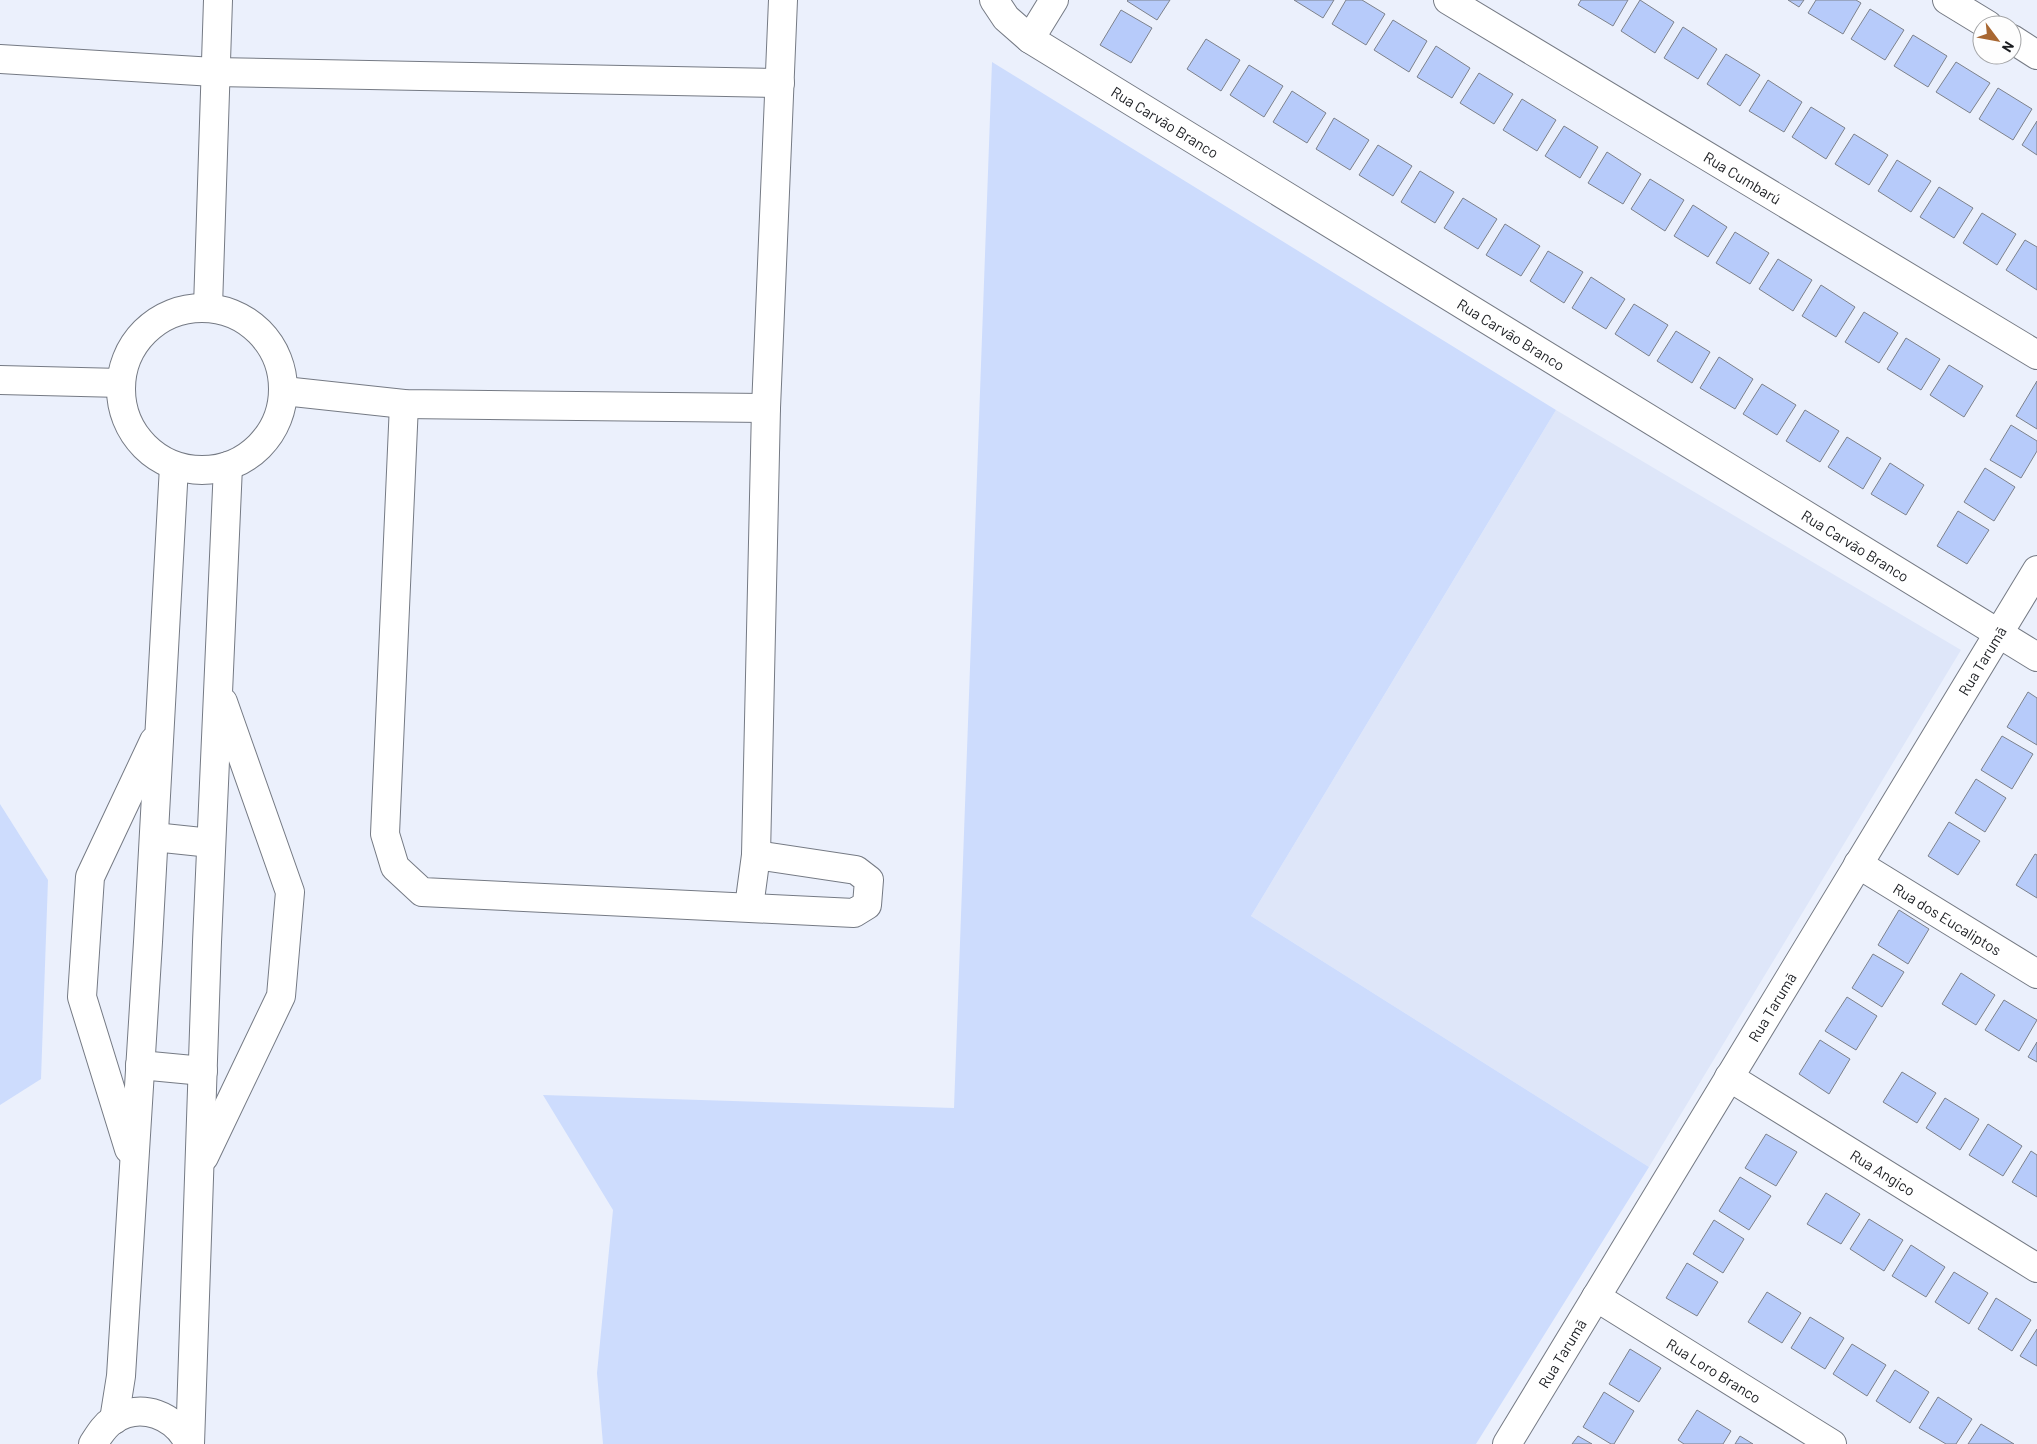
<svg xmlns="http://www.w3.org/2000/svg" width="2037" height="1444" viewBox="0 0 2037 1444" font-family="Barlow,sans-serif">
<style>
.built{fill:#dee6f9}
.green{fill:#cddcfd}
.building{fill:#b7cbfa;stroke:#7d828c}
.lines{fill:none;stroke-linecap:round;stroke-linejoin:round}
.street-casing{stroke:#757a84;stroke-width:30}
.street{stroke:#fff;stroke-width:28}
.labels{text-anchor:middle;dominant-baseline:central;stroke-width:4.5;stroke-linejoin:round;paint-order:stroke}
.street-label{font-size:15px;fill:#1b1d21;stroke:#fefefe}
</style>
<rect width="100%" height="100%" fill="#ebf0fc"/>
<path class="built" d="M1556,410l405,240 -312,517 -398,-251z"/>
<g class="green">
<path d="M992,62l564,348 -305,506 398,251 -173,277h-873l-6,-71 16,-163 -70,-115 411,13z"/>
<path d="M0,804l48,76 -7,199 -41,26z"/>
</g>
<g class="building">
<path d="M1128,0h42l-13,20 -30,-19z"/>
<path d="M1294,0h40l-11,18z"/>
<path d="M1346,0h16l23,14 -19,31 -34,-21z"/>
<path d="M1581,0h47l-15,26 -35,-21z"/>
<path d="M1640,0l34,22 -19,31 -34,-22z"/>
<path d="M1788,0h16l-5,7z"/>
<path d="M1816,0h40l5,3 -18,31 -35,-21z"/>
<path d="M1870,9l34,21 -19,30 -34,-21z"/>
<path d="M1121,10l31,18 -21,35 -31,-18z"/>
<path d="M1393,20l34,21 -18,31 -35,-22z"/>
<path d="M1683,27l34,22 -19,30 -34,-21z"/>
<path d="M1913,35l34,21 -19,31 -34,-21z"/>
<path d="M1206,39l34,21 -19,31 -34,-22z"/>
<path d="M1436,46l34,22 -18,30 -35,-21z"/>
<path d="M1726,54l34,21 -20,31 -33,-22z"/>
<path d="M1956,62l34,21 -20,30 -34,-21z"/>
<path d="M1249,65l34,21 -19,31 -34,-22z"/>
<path d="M1479,73l34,21 -19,30 -34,-21z"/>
<path d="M1768,80l34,22 -18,30 -35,-21z"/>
<path d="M1998,88l34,21 -19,31 -34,-21z"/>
<path d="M1292,91l34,22 -19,30 -34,-21z"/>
<path d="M1522,99l34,21 -19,31 -34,-21z"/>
<path d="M1811,107l34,21 -19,31 -34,-22z"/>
<path d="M1334,118l35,22 -19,30 -34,-21z"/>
<path d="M2037,121v34l-15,-10z"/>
<path d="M1564,126l34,21 -18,31 -35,-22z"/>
<path d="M1854,134l34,21 -19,30 -34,-21z"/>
<path d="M1378,145l34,21 -19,30 -34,-21z"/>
<path d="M1607,152l34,22 -18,30 -35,-21z"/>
<path d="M1897,160l34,21 -20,31 -33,-21z"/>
<path d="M1420,171l34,21 -19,31 -34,-21z"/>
<path d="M1650,179l34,21 -19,31 -34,-22z"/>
<path d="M1939,187l34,21 -19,30 -34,-21z"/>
<path d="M1463,198l34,21 -19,30 -34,-21z"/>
<path d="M1693,205l34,22 -19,30 -34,-21z"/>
<path d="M1982,213l34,21 -19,31 -34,-22z"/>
<path d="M1505,224l35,22 -19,30 -35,-21z"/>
<path d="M1735,232l34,21 -19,31 -34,-21z"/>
<path d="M2025,240l12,7v43l-31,-20z"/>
<path d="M1548,251l35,21 -19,31 -34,-22z"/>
<path d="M1778,259l34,21 -19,31 -34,-22z"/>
<path d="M1591,277l34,22 -19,30 -34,-21z"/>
<path d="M1821,285l34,22 -19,30 -34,-21z"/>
<path d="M1634,304l34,21 -19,31 -34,-22z"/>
<path d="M1864,312l34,21 -19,30 -34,-21z"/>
<path d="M1676,331l34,21 -18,31 -35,-22z"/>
<path d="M1906,338l34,21 -19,31 -34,-21z"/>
<path d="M1719,357l34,22 -18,30 -35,-21z"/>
<path d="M1949,365l34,21 -19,31 -34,-22z"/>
<path d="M2037,381v48l-21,-13z"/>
<path d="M1762,384l34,21 -19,30 -34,-21z"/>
<path d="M1805,410l34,21 -19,31 -34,-21z"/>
<path d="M2011,425l26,16v10l-16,27 -31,-18z"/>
<path d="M1847,437l34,21 -18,31 -35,-22z"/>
<path d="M1890,463l34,22 -18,30 -35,-21z"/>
<path d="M1985,468l30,19 -21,34 -30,-19z"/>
<path d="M1958,511l31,19 -22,34 -30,-18z"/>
<path d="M2028,692l9,6v47l-30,-18z"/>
<path d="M2002,736l31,18 -21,35 -31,-19z"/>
<path d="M1976,779l30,19 -21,34 -30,-19z"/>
<path d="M1949,822l31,19 -22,34 -30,-19z"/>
<path d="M2035,854l2,1v43l-21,-13z"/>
<path d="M1899,910l30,19 -21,35 -30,-19z"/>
<path d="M1873,954l31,18 -22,35 -30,-19z"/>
<path d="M1961,973l34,22 -19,30 -34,-21z"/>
<path d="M1847,997l30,19 -21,34 -31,-19z"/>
<path d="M2004,1000l33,20 -18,31 -34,-21z"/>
<path d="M1820,1040l30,19 -21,35 -30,-20z"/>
<path d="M2037,1042v20l-9,-5z"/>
<path d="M1902,1072l34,21 -19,30 -34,-21z"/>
<path d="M1945,1098l34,21 -19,31 -34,-22z"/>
<path d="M1988,1124l34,22 -19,30 -34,-21z"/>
<path d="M1766,1134l31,18 -21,34 -31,-18z"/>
<path d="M2031,1151l6,4v42l-25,-15z"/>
<path d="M1740,1177l31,19 -22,34 -30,-19z"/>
<path d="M1826,1193l34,21 -19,30 -34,-20z"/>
<path d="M1869,1219l34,21 -19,31 -34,-22z"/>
<path d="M1714,1220l30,19 -21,34 -30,-19z"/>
<path d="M1911,1245l34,22 -19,30 -34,-21z"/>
<path d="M1687,1263l31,19 -21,34 -31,-18z"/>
<path d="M1954,1272l34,21 -19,31 -34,-22z"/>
<path d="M1767,1292l34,21 -19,30 -34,-21z"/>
<path d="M1996,1298l35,22 -19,31 -34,-22z"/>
<path d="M1810,1317l34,21 -19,31 -34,-21z"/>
<path d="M2037,1329v37l-17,-10z"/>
<path d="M1852,1344l34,21 -19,31 -34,-22z"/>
<path d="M1630,1349l31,19 -22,34 -30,-18z"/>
<path d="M1895,1370l34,22 -19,31 -34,-22z"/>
<path d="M1604,1392l30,19 -20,33h-3l-28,-17z"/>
<path d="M1938,1397l34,22 -16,25h-10l-27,-16z"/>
<path d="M1697,1410l34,21 -8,13h-39l-6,-4z"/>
<path d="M1981,1424l33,20h-46z"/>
<path d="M1578,1436l14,8h-20z"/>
<path d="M1740,1436l13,8h-18z"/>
</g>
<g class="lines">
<defs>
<g id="street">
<path id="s1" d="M994,0l12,18 24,21 1007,618"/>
<path id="s2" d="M1448,0l589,355"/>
<path d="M1947,0l41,25"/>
<path d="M1030,39l24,-39"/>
<path d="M2012,39l25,16"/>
<path d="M0,59l214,13 566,11"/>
<path d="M208,307l10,-307"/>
<circle cx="202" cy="389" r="81"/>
<path d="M0,380l121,3"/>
<path d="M284,391l120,13 362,4"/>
<path d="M404,404l-19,430 10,33 27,25 432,21 13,-8 2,-25 -13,-10 -100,-15"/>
<path d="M154,837l57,6"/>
<path id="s3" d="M1858,864l179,110"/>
<path d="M749,907l7,-52 10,-447 17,-408"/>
<path d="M140,1065l63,6"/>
<path id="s4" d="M1729,1077l308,191"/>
<path d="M129,1149l-47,-152 8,-120 64,-136"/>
<path d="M204,1157l77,-161 9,-104 -67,-190"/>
<path id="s5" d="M1596,1297l236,147"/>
<path d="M114,1420l7,-44 27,-434 26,-476"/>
<path d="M93,1444c6,-9 11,-18 20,-24 28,-19 63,-4 76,24"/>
<path d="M190,1444l17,-502 21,-476"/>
<path id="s6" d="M1507,1444l530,-874"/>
</g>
</defs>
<use href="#street" class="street-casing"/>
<use href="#street" class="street"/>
</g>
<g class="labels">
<g class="street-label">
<text stroke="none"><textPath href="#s1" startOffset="212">Rua Carvão Branco</textPath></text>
<text stroke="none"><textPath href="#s2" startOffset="344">Rua Cumbarú</textPath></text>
<text stroke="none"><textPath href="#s1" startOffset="618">Rua Carvão Branco</textPath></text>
<text stroke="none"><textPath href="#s1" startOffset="1022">Rua Carvão Branco</textPath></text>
<text stroke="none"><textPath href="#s6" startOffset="916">Rua Tarumã</textPath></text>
<text stroke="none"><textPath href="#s3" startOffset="105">Rua dos Eucaliptos</textPath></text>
<text stroke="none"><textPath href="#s6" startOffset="511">Rua Tarumã</textPath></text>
<text stroke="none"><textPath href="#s4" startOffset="181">Rua Angico</textPath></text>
<text stroke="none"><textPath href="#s6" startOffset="106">Rua Tarumã</textPath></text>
<text stroke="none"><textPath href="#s5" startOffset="139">Rua Loro Branco</textPath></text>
</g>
</g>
<g transform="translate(1997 40) rotate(122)"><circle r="24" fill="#fefefe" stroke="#a3a4a6"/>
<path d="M0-4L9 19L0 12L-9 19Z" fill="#a86732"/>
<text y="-8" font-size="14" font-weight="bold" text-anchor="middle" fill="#1b1d21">N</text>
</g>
</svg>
